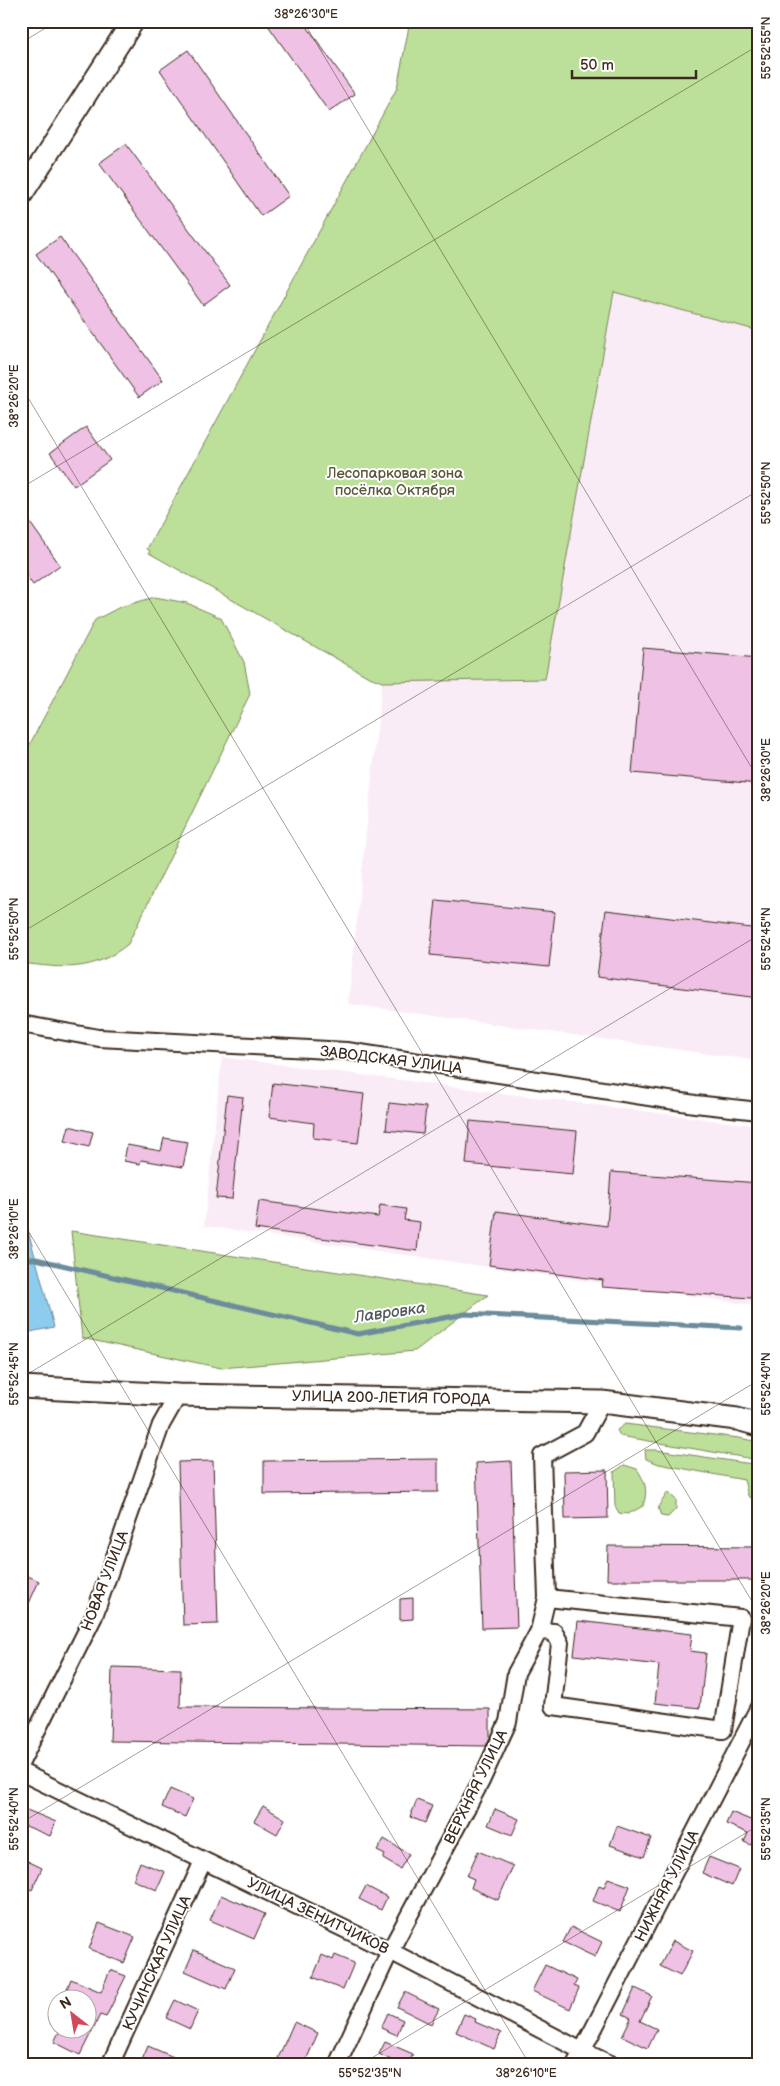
<svg xmlns="http://www.w3.org/2000/svg" width="780" height="2086" viewBox="0 0 780 2086" font-family="'Balsamiq Sans',sans-serif">
<style>
.built{fill:#faecf7}
.green{fill:#bcdf99;stroke:#7c845c}
.water{fill:#8dccee;stroke:#6c8b9b}
.lines{fill:none;stroke-linecap:round;stroke-linejoin:round}
.stream{stroke:#6c8b9b;stroke-width:5}
.building{fill:#efc1e4;stroke:#3b2a1e}
.minor-casing{stroke:#3b2a1e;stroke-width:20}
.tertiary-casing{stroke:#3b2a1e;stroke-width:25}
.minor{stroke:#fff;stroke-width:16}
.tertiary{stroke:#fff;stroke-width:21}
.ticks{fill:none;stroke:#3b2a1e;stroke-width:1;stroke-opacity:0.45}
.labels{text-anchor:middle;dominant-baseline:central;stroke-width:4;stroke-linejoin:round;paint-order:stroke}
.park-label{font-size:15px;fill:#5b573d;stroke:#fff}
.street-label{font-size:15px;fill:#3b2a1e;stroke:#fff}
.water-label{font-size:16px;font-style:italic;fill:#545b5c;stroke:#fff}
.neatline{fill:none;stroke:#3b2a1e;stroke-width:2}
.ticks-label{font-size:12px;text-anchor:middle;fill:#3b2a1e}
</style>
<rect width="100%" height="100%" fill="#fff"/>
<filter id="ink" filterUnits="userSpaceOnUse"><feTurbulence type="fractalNoise" baseFrequency=".02" numOctaves="2"/><feDisplacementMap in="SourceGraphic" scale="10" xChannelSelector="R" yChannelSelector="G"/><feConvolveMatrix kernelMatrix="1 2 1 2 8 2 1 2 1" color-interpolation-filters="sRGB"/></filter>
<g filter="url(#ink)">
<g class="built">
<path d="M614,292l145,39v730l-411,-57 34,-322 163,-3z"/>
<path d="M222,1057l537,69v180l-555,-80z"/>
</g>
<g class="green">
<path d="M410,21h349v310l-145,-39 -69,387 -163,3 -15,-6 -218,-123 1,-2 -3,-2 250,-461z"/>
<path d="M155,597l32,6 34,15 23,44 6,32 -122,250c-36,29 -64,24 -107,19v-202l74,-141 25,-13z"/>
<path d="M71,1231l417,64 -73,56 -194,17 -139,-30z"/>
<path d="M625,1424l114,14 20,4v18l-139,-24 -3,-6z"/>
<path d="M645,1450h12l102,15v37l-11,-6 -4,-16 -85,-16 -13,-5z"/>
<path d="M624,1465l13,4c9,14 11,21 6,37l-15,8 -9,-1 -4,-7 -1,-34z"/>
<path d="M668,1492l8,8v9l-8,8 -7,-1 -3,-9z"/>
</g>
<path class="water" d="M21,1204l33,123 -33,7z"/>
<g class="lines">
<path class="stream" d="M21,1259h15l322,75 107,-20 276,14"/>
</g>
<g class="building">
<path d="M265,21h38l52,73 -26,18z"/>
<path d="M188,50l101,146 -28,20 -101,-146z"/>
<path d="M126,144l104,141 -27,20 -104,-142z"/>
<path d="M60,237l103,143 -24,17 -103,-143z"/>
<path d="M86,427l24,33 -36,26 -24,-33z"/>
<path d="M21,510l39,55 -27,20 -12,-17z"/>
<path d="M643,648l116,10v126l-127,-11z"/>
<path d="M436,900l119,12 -6,55 -119,-12z"/>
<path d="M606,910l153,19v69l-162,-21z"/>
<path d="M273,1083l91,11 -6,49 -45,-5 1,-15 -45,-6z"/>
<path d="M227,1095l16,2 -11,102 -16,-1z"/>
<path d="M389,1103l37,4 -3,27 -37,-4z"/>
<path d="M470,1121l107,10 -4,43 -107,-10z"/>
<path d="M69,1126l24,6 -4,15 -24,-6z"/>
<path d="M164,1138l24,4 -5,25 -42,-7 -1,4 -16,-3 3,-16 34,6z"/>
<path d="M611,1172l148,11 -8,115 -149,-11 1,-7 -114,-15 7,-54 111,15z"/>
<path d="M259,1201l119,16 2,-12 26,4 -2,11 16,2 -3,29 -162,-22z"/>
<path d="M438,1459v33l-174,2v-33z"/>
<path d="M213,1461l5,163 -35,1 -5,-163z"/>
<path d="M511,1461l6,166 -35,1 -6,-165z"/>
<path d="M607,1470l1,48 -43,1 -1,-48z"/>
<path d="M608,1546l151,1v33h-152z"/>
<path d="M21,1573l18,8 -18,40z"/>
<path d="M413,1598v21l-13,1v-21z"/>
<path d="M578,1621l114,13 -2,17 16,2 -6,55 -45,-5 4,-38 -85,-10z"/>
<path d="M112,1667l69,2 -1,38 310,2v28l-4,9 -376,-5z"/>
<path d="M170,1789l23,10 -8,18 -23,-10z"/>
<path d="M417,1800l15,6 -7,17 -15,-6z"/>
<path d="M263,1806l22,13 -8,15 -23,-13z"/>
<path d="M759,1808v40l-15,-6 4,-9 -22,-9 5,-12 22,9z"/>
<path d="M495,1809l24,10 -7,16 -24,-10z"/>
<path d="M27,1810l29,12 -6,14 -29,-12z"/>
<path d="M617,1826l34,12 -7,19 -34,-12z"/>
<path d="M384,1839l25,15 -9,15 -17,-10 2,-4 -8,-4z"/>
<path d="M478,1851l35,15 -15,34 -27,-12 3,-9 -7,-3z"/>
<path d="M709,1857l30,12 -7,17 -30,-13z"/>
<path d="M21,1858l21,10 -10,22 -11,-5z"/>
<path d="M140,1862l25,10 -8,18 -24,-10z"/>
<path d="M608,1878l22,8 -10,26 -27,-11 6,-16 5,2z"/>
<path d="M366,1886l21,11 -6,13 -22,-11z"/>
<path d="M221,1895l44,19 -11,25 -44,-19z"/>
<path d="M99,1923l36,14 -11,26 -35,-14z"/>
<path d="M571,1927l31,15 -7,15 -32,-15z"/>
<path d="M673,1941l20,10 -13,25 -20,-10z"/>
<path d="M194,1950l41,18 -9,21 -41,-18z"/>
<path d="M322,1955l11,5 2,-5 19,8 -11,27 -30,-13z"/>
<path d="M545,1965l32,15 -3,6 5,2 -9,21 -38,-18z"/>
<path d="M110,1970l16,6 -20,41 -6,-2 -20,40 -26,-13 7,-14h27v-30h-25l8,-19 30,13z"/>
<path d="M635,1988l17,8 -12,25 17,8 -9,19 -26,-12 9,-18 -8,-4z"/>
<path d="M405,1992l34,17 -8,15 -34,-17z"/>
<path d="M175,2000l23,11 -8,18 -24,-11z"/>
<path d="M388,2013l15,7 -6,15 -16,-7z"/>
<path d="M464,2014l12,5 -1,3 26,11 -7,16 -38,-17z"/>
<path d="M294,2022l24,11 -14,32h-29z"/>
<path d="M385,2042l28,12 -5,11h-20l3,-5 -12,-6z"/>
<path d="M148,2046l44,19h-45l1,-3 -6,-2z"/>
</g>
<g class="lines">
<defs>
<g id="minor">
<path d="M21,1024l78,14 248,13 348,53 64,7"/>
<path d="M539,1631l15,1 6,11 -7,63 170,24 18,-112 -194,-20"/>
<path d="M21,1762l73,-146 67,-191 17,-30"/>
<path d="M21,1772l369,179 192,100 31,14"/>
<path d="M110,2065l93,-204"/>
<path d="M337,2065l53,-114 91,-170 27,-59 8,-49 23,-42 8,-33 -5,-142 43,-23 17,-31"/>
<path d="M575,2065l184,-358"/>
</g>
<g id="tertiary">
<path d="M21,195l112,-174"/>
<path d="M21,1387l157,8 424,7 135,17 22,6"/>
</g>
</defs>
<use href="#minor" class="minor-casing"/>
<use href="#tertiary" class="tertiary-casing"/>
<use href="#minor" class="minor"/>
<use href="#tertiary" class="tertiary"/>
</g>
</g>
<path class="ticks" d="M303,21l456,759M21,43l36,-22M21,386l738,1227M21,488l738,-443M21,933l738,-443M21,1219l509,846M21,1378l738,-443M21,1823l738,-443M21,2052l8,13M360,2065l399,-240"/>
<g class="labels">
<g class="park-label">
<text x="395" y="473">Лесопарковая зона<tspan x="395" dy="17">посёлка Октября</tspan></text>
</g>
<g class="street-label">
<text transform="translate(391 1060) rotate(7)">ЗАВОДСКАЯ УЛИЦА</text>
<text transform="translate(391 1398) rotate(1)">УЛИЦА 200-ЛЕТИЯ ГОРОДА</text>
<text transform="translate(105 1581) rotate(-69)">НОВАЯ УЛИЦА</text>
<text transform="translate(476 1787) rotate(-64)">ВЕРХНЯЯ УЛИЦА</text>
<text transform="translate(667 1886) rotate(-63)">НИЖНЯЯ УЛИЦА</text>
<text transform="translate(318 1916) rotate(26)">УЛИЦА ЗЕНИТЧИКОВ</text>
<text transform="translate(157 1963) rotate(-66)">КУЧИНСКАЯ УЛИЦА</text>
</g>
<g class="water-label">
<text transform="translate(390 1313) rotate(-8)">Лавровка</text>
</g>
</g>
<rect width="780" height="2086" fill="none" stroke="#fff" stroke-width="55"/>
<g transform="translate(72 2014) rotate(329)"><circle r="24" fill="#ffffff" stroke="#b1aaa5"/>
<path d="M0-4L9 19L0 12L-9 19Z" fill="#d1495b"/>
<text y="-8" font-size="14" font-weight="bold" text-anchor="middle" fill="#3b2a1e">N</text>
</g>
<path d="M572 70v8h124v-8" fill="none" stroke="#3b2a1e" stroke-width="2.5"/>
<text x="580" y="70" font-size="15" fill="#3b2a1e" stroke="#ffffff" stroke-width="4" paint-order="stroke">50 m</text>
<rect x="28" y="28" width="724" height="2030" class="neatline"/>
<g class="ticks-label">
<text x="306" y="18">38°26'30"E</text>
<text transform="translate(766 48) rotate(-90)" y="4">55°52'55"N</text>
<text transform="translate(14 396) rotate(-90)" y="4">38°26'20"E</text>
<text transform="translate(766 493) rotate(-90)" y="4">55°52'50"N</text>
<text transform="translate(766 770) rotate(-90)" y="4">38°26'30"E</text>
<text transform="translate(14 929) rotate(-90)" y="4">55°52'50"N</text>
<text transform="translate(766 939) rotate(-90)" y="4">55°52'45"N</text>
<text transform="translate(14 1229) rotate(-90)" y="4">38°26'10"E</text>
<text transform="translate(14 1374) rotate(-90)" y="4">55°52'45"N</text>
<text transform="translate(766 1384) rotate(-90)" y="4">55°52'40"N</text>
<text transform="translate(766 1603) rotate(-90)" y="4">38°26'20"E</text>
<text transform="translate(14 1819) rotate(-90)" y="4">55°52'40"N</text>
<text transform="translate(766 1829) rotate(-90)" y="4">55°52'35"N</text>
<text x="370" y="2077">55°52'35"N</text>
<text x="526" y="2077">38°26'10"E</text>
</g>
</svg>
